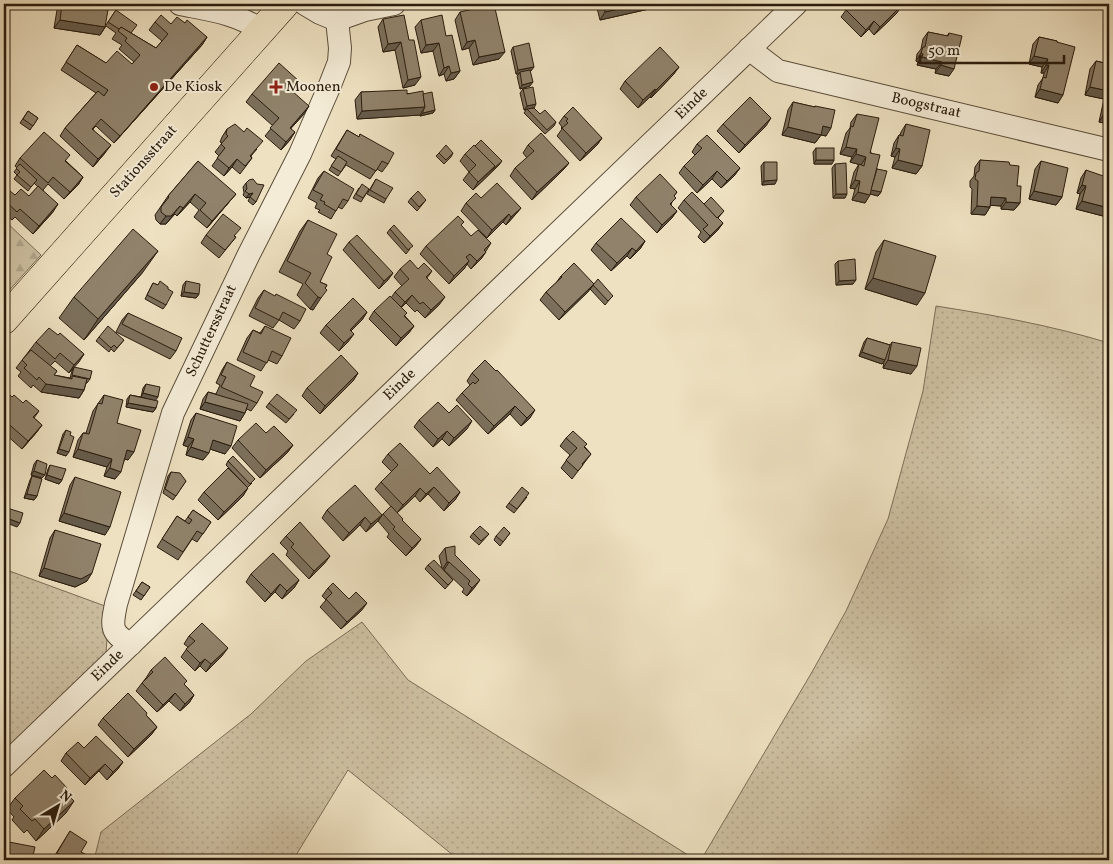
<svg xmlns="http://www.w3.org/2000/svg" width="1113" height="864" viewBox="0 0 1113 864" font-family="Vollkorn,serif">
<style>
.grass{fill:url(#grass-dots);stroke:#7c6e58}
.forest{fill:url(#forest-firs);stroke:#7c6e58}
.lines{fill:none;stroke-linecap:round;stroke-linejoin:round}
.minor-casing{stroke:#5b4d3a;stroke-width:24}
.major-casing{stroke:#2a1c0d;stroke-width:29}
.minor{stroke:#f4ecd7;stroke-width:22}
.major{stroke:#eee1c1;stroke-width:28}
.wall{fill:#7c705c;stroke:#2a1c0d}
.shaded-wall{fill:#655b4b;stroke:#2a1c0d}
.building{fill:#90826b;stroke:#2a1c0d}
.poi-dot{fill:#8f2418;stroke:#f4ecd7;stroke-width:2}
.labels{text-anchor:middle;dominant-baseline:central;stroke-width:4;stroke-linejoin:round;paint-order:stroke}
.poi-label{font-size:15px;fill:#2a1c0d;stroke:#f4ecd7;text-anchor:start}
.street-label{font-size:15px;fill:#2a1c0d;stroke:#f4ecd7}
</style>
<defs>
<pattern id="grass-dots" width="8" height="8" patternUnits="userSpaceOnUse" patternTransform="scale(1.25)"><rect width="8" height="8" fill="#cdc0a2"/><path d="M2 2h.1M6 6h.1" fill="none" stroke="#b0a48a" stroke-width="1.8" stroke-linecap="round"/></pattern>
<pattern id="forest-firs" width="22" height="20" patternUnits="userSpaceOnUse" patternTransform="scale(1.25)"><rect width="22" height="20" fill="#cdc0a2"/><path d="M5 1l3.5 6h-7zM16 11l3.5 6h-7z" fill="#b0a48a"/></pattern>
</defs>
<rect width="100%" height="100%" fill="#eee1c1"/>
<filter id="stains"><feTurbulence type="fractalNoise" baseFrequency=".004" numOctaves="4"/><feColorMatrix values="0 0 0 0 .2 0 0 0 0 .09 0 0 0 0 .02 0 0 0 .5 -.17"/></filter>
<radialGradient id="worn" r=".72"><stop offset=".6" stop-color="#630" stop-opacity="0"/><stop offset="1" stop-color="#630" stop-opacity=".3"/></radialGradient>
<g class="grass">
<path d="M936,306c58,9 117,20 173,37v517h-408l111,-188 34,-61 42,-92 35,-128z"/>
<path d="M4,569l101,37 2,32 -1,15 -102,100z"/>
<path d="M362,622l46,58 288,180h-237l-111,-90 -55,90h-199l7,-28 150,-118 55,-53z"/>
</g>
<path class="forest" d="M4,220l37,35 -37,41z"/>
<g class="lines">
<defs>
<g id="minor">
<path d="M180,4c30,6 56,9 81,26"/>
<path d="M305,4l15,9 17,7 28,-10 29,-6"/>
<path d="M749,49l29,22 331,79"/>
<path d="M131,644c-22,-11 -19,-19 -15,-40l57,-191 75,-157 52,-102 30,-69 9,-23 1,-14 -3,-28"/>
<path d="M4,766l792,-762"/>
</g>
<path id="major" d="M4,320l281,-316"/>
</defs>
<use href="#minor" class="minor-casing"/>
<use href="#major" class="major-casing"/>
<use href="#minor" class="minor"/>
<use href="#major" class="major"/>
</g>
<g class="wall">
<path d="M62,4h9l35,21 10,-15 15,23 25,15 6,-7 -13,-11 6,-8 16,2 14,-1 22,14 -5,8 -88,98 -18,-17 -3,3 12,24 -12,14 -33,-31 5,-8 31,-35 -35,-23 16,-25 29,18 26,1 2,-2 -15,-13 3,-4 -10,-6 4,-6 -10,-7 -6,9 -46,-7 3,-18z"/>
<path d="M596,4h56l-3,5 -49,11z"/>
<path d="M846,10l51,3 -23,22 -5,-6 -8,8 -20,-20z"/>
<path d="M460,12l39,47 -26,6 -4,-17 -7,2 -7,-30z"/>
<path d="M383,19l26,21 6,45 -12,3 -8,-38 -12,2 -5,-25z"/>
<path d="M421,20l25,16 14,35 -6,8 -8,2 -2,-7 -5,2 -6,-25 -12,2 -6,-26z"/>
<path d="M928,32l19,4 2,-3v43l-14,-3 1,-4 -19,-4 1,-3 -2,-1 1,-7 4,-5 2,-10z"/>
<path d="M1039,37l18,4 1,62 -23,-6 3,-12 5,-7 1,-5h-3l1,-6 -13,-3 4,-20z"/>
<path d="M513,47l18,24h-1v15l-10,3 -3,-13 2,-2h-3l-5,-23z"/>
<path d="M1096,61l13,3v60l-10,-2 5,-23 -19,-4 5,-26z"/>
<path d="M679,67l-6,8 -22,23 -1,-1 -12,11 -18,-19 5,-8z"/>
<path d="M523,89l11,19 6,6 16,8 -2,4 -9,8 -21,-21 2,-3h-2l-4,-17z"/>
<path d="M293,92l11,22 -13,14 -1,12 -9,10 -16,-14 8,-10 -27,-24 6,-8z"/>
<path d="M361,92l62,2 12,16 -2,3 -13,3v-1l-63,4 -2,-19z"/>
<path d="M793,102l21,5 1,-1 11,30 -5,-1 -6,8 -33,-8 6,-25z"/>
<path d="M28,111l10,7 -8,12 -10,-7z"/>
<path d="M857,114l20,55 4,23 -3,4 -8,-2 -5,9 -13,-3 3,-11 -5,-1 4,-16 5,-8 2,1 -11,-3 2,-5 -12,-3 6,-21 4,-5 1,-6z"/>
<path d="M564,116l38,22 -5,7 -17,16 -23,-25 5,-7 -1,-1 1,-1 -3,-4z"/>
<path d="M723,124l43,2 -27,27 -22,-22z"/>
<path d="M906,124l16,42 -6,8 -24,-6 3,-11 -4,-1 3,-13 5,-8h1l1,-3z"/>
<path d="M227,129l30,20 -6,7 1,2 -12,16 -8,-7 -8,9 -12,-10 7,-10 -4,-4 7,-9 -2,-1 2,-5z"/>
<path d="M347,130l12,7 1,-3 28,30 -6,8 -5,-3 -7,10 -24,-14 -8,11 -9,-6 7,-11 -5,-3z"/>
<path d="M697,144l43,24 -6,8 -13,12 -9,-9 -15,14 -18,-20 5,-7 11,-11 -3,-3z"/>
<path d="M528,145l41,18 -6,7 -31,30 -22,-24 5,-8 12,-10 -4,-5z"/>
<path d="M816,148l16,16h-18l-1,-12z"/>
<path d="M439,153h14l-2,4 -7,7 -8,-8z"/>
<path d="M465,154l34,11 -26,25 -10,-10 6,-8 -9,-11z"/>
<path d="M20,158l46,3 17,16 -5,8 -14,14 -16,-15 -5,6 10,22 -20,22 -18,-17 -3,3 -8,-7v-16l11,-2 14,1 9,-9 -4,-4 -6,8 -14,-12 3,-4 -3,-3 3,-4 -2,-2z"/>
<path d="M980,160l30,5 7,21 3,17 -6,7 -13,-1v-3l-11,-1v2l-5,8 -14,-1 1,-25 -2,-2v-6l4,-5 1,-9z"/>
<path d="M198,161l32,40 -23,27 -13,-11 5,-7 -9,-8 -13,14 -2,-2 -9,10h-6l-4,-4 -1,-5 13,-19z"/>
<path d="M1041,161l21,36 -6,8 -27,-6 6,-30z"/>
<path d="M764,162l11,22 -13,1 -1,-19z"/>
<path d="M835,164l10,34h-12l-1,-30z"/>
<path d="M1086,170l23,38 -6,8 -27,-7 4,-15 -3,-1 4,-15z"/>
<path d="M324,171l24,30 -6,8 -4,-2 -7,12 -13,-7 2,-2 -5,-2 2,-5 -9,-5 10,-20z"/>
<path d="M376,179l10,20 -2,4 -17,-9z"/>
<path d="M246,183l10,19 -3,3 -5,-4 2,-4 -4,1 -3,-3 1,-2 -1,-6z"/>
<path d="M359,188l10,1 -8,13 -8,-4z"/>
<path d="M677,192l-3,4 -3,9 6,6 -6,8 -14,14 -27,-28 6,-8z"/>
<path d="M411,198l15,2 -9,11 -9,-9z"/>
<path d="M481,198l40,10 -6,7 -9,10 -3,-3 -16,16 -26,-27 5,-8z"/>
<path d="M684,200l20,4 20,7 -6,7 5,5 -6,8 -13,12 -6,-6 3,-5 -23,-24z"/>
<path d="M308,220l19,34 -7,28 7,3 -14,25 -3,-1 -13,-14 6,-11 -24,-12 21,-41z"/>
<path d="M461,226l10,10 20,7 -10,16 -10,10 -4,-5 -3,5 -15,15 -29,-30 6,-8z"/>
<path d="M390,229l20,20 -4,5 -19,-21z"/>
<path d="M206,235l28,1 2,1 -17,21 -18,-15z"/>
<path d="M884,240l33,65 -52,-16 11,-37z"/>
<path d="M645,241l-5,8 -10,10 -3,-3 -16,15 -20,-21 5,-7z"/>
<path d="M349,242l44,31 -6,8 -8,8 -36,-39z"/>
<path d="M838,261l15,23 -17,1 -1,-21z"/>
<path d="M400,269h18l14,2 -5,7 12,27 -14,13 -8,-8 -2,2 -9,-9 -5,5 4,8 9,10 -6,8 -12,12 -27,-27 5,-8 17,-13 4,-6 7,-6 -8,-9z"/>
<path d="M143,272l-59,68 -25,-22 15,-21z"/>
<path d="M561,276l32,7 17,16 -5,6 -15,-16 -31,31 -19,-20 6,-8 10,-9z"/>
<path d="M186,281l13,13 -3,4 -15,-2 2,-11z"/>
<path d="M153,283l15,6 -2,16 -3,4 -18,-10z"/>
<path d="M264,290l36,31 -6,8 -15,-9 -6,8 -24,-12 9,-18z"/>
<path d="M367,312l-5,8 -11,11 -3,11 -9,9 -19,-18 6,-8z"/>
<path d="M128,313l48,38 -6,8 -54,-27 6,-12z"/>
<path d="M265,326l17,30 -5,8 -9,-4 -7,11 -24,-11 10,-22 6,-8 7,3z"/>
<path d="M58,335l26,19 -15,19 -14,-12 -5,5 7,5 -3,4 16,3 2,-7 2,-4 16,12 -3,4h-1l-2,7 -5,8 -38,-6 -8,-7 -2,3 -13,-12 3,-4 -5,-4 20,-26z"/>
<path d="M99,337l25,3 -10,12 -3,-3 -2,3 -13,-11z"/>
<path d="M867,338l23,7 2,-3 19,32 -28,-6 1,-7 -2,3 -23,-8 5,-14z"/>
<path d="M485,360l45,58 -9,8 -11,-12 -22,20 -32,-34 6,-7 8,-8 -3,-4 5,-8z"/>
<path d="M227,362l23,24 7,17 -6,8 -4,-2 -7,12 -40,-12 3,-10 5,-7 8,2 4,-9 -4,-2 6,-13z"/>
<path d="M358,373l-5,8 -33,33 -18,-18 5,-8z"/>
<path d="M146,384l9,16 1,8 -3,4 -27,-5 1,-8 3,-4 11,2 2,-9z"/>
<path d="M104,395l13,28 11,37 -3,-1 -10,20 -11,-3 3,-9 -34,-10 5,-17 5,-7h3l7,-22z"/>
<path d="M4,402l19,1 16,8 -5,7 8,7 -6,8 -14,16 -18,-16z"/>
<path d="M269,403l25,11 -8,9 -20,-16z"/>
<path d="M196,413l29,41 -15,-5 -7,11 -17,-5 2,-8 -5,-2 8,-25z"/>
<path d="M449,413l18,16 -18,17 -7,-7 -9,8 -19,-20 5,-7z"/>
<path d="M66,430l4,5 -4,21 -9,-3 6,-19z"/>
<path d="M266,433l27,12 -6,8 -27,25 -28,-30 6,-8z"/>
<path d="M566,438l19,9 6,7 -19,25 -11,-11 9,-13 -10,-9z"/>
<path d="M388,454l42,20 30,18 -5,8 -11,11 -16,-17 -8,8 -5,-6 -18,17 -22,-24 6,-7 11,-10 -10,-10z"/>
<path d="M37,460l5,18 -11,-3 3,-11z"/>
<path d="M228,461l24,22 -5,5 -4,8 -25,24 -20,-20 6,-8 42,-6 -20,-21z"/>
<path d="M50,465l12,15 -3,4 -14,-5 3,-10z"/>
<path d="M171,472l15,9 -13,19 -10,-7 5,-17z"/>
<path d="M32,476l5,20 -3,4 -10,-2 6,-18z"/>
<path d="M75,477l30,58 -46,-14 11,-36z"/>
<path d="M527,497l-13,16 -8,-6 3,-4z"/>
<path d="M193,510l18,12 -14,20 -5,-3 -14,21 -21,-13 20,-31 8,5z"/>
<path d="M327,510l55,5 -5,7 -11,10 -6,-7 -17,16 -21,-23z"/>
<path d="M383,514l19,6 19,19 -6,8 -9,9 -19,-19 2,-3 -11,-13z"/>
<path d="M55,530l32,51 -12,6 -36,-11 11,-38z"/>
<path d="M473,533l16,1 -10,11 -9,-8z"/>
<path d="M510,533l-10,13 -6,-6 2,-4z"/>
<path d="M286,536l39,27 -16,16 -23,-24 2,-4 -8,-8z"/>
<path d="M445,548l10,7 20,32 -8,9 -5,-4 2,-3 -20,-19h-1l10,10 -8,9 -20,-20 3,-4 14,3 -3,-12z"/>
<path d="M251,574l48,6 -5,8 -12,11 -7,-7 -10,10 -19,-20z"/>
<path d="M142,582l8,5 -9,13 -8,-5z"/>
<path d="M328,588l21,11 13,11 -21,19 -21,-22 6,-7 -4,-4z"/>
<path d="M189,636l33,20 -16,16 -6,-6 -5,5 -14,-14 7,-10 -4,-3z"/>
<path d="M151,670l34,15 9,10 -5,8 -9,8 -11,-10 -12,11 -21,-21 6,-8 4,-5z"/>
<path d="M146,715l11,12 -6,8 -23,22 -30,-32 5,-7z"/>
<path d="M84,748l39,14 -6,8 -10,10 -8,-9 -14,14 -24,-24 5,-8z"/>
<path d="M52,778l15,10 -2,3 1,22 -30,28 -9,-11 -3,3 -12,-13 2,-3 -7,-8 8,-11z"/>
<path d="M70,831l11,21 3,8h-32z"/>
<path d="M9,842l23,18h-28v-11z"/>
</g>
<g class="shaded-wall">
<path d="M641,4h11l-3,5 -49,11 5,-8z"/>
<path d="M710,4h8l-10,2z"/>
<path d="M902,5l-5,8 -23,22 6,-8z"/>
<path d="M60,20l45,7 -5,8 -46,-7z"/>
<path d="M874,21l-5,8 -8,8 5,-7z"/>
<path d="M207,37l-5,8 -88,98 6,-7z"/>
<path d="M475,40l-6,8 -7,2 5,-8z"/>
<path d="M401,42l-6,8 -12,2 5,-8z"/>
<path d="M439,43l-6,8 -12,2 5,-8z"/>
<path d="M505,52l-6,7 -26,6 6,-8z"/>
<path d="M921,53l2,1 -5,8 -2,-1z"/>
<path d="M1034,56l14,3 -6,8 -13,-3z"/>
<path d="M922,57l20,5 -6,7 -19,-4z"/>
<path d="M941,65l13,4 -5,7 -14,-3z"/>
<path d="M1046,65h3l-5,8h-3z"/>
<path d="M449,66l-5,8 -5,2 5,-8z"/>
<path d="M534,67l-3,4 -11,2v-1l-1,2h-3l2,-4z"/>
<path d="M679,67l-6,8 -22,23 5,-8z"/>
<path d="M460,71l-6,8 -8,2 5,-8z"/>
<path d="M421,77l-6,8 -12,3 5,-8z"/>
<path d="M533,82l-3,4 -10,3 2,-4z"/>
<path d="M1090,87l19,4 -5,8 -19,-4z"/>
<path d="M655,89l-5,8 -12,11 5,-8z"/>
<path d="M1040,89l23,6 -5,8 -23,-6z"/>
<path d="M536,104l-2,4 -7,1 -3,1 3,-4z"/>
<path d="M309,106l-5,8 -19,21 5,-7z"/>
<path d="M425,107l-5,8 -63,4 5,-8z"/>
<path d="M435,110l-2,3 -13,3 3,-3z"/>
<path d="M1104,114l5,1v9l-10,-2z"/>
<path d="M771,118l-5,8 -27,27 6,-8z"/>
<path d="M823,126l8,2 -5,8 -9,-2z"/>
<path d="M788,127l33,8 -6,8 -33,-8z"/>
<path d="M295,132l-5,8 -9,10 5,-8z"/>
<path d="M602,138l-5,7 -17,16 6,-8z"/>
<path d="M111,145l-6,8 -12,14 5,-8z"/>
<path d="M846,147l11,2 -5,8 -12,-3z"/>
<path d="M896,148l4,1 -5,8 -4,-1z"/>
<path d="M856,154l10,3 -5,8 -11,-3z"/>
<path d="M237,159l-5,8 -8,9 5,-8z"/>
<path d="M816,160h18l-2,4h-18z"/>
<path d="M898,160l24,6 -6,8 -24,-6z"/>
<path d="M502,161l-3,4 -26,25 5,-8z"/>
<path d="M569,163l-6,7 -31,30 5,-8z"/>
<path d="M740,168l-6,8 -13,12 6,-7z"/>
<path d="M717,171l-5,8 -15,14 6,-8z"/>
<path d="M83,177l-5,8 -14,14 6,-7z"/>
<path d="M777,180l-2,4 -13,1 2,-4z"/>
<path d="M855,180l5,1 -5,8 -5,-1z"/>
<path d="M1082,185l4,1 -6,8 -3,-1z"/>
<path d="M870,189l11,3 -3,4 -11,-3z"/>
<path d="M1034,191l28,6 -6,8 -27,-6z"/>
<path d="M858,192l12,3 -5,8 -13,-3z"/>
<path d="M253,193l-3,4 -4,1 3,-4z"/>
<path d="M195,194l-5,8 -13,14 6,-8z"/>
<path d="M236,194l-6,7 -23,27 5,-7z"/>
<path d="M836,194h11l-2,4h-12z"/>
<path d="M991,197l15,1 -5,8 -16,-1z"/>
<path d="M1082,201l27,7 -6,8 -27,-7z"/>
<path d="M1006,202l14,1 -6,7 -13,-1z"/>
<path d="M58,204l-5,8 -20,22 6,-8z"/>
<path d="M180,206l-14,18h-6l6,-8z"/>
<path d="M977,206l13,1 -5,8 -14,-1z"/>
<path d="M521,208l-6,7 -9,10 5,-8z"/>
<path d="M677,211l-6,8 -14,14 5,-8z"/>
<path d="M509,214l-6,8 -16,16 5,-8z"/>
<path d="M723,223l-6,8 -13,12 6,-7z"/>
<path d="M645,241l-5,8 -10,10 6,-8z"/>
<path d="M632,248l-5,8 -16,15 6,-8z"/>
<path d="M158,251l-15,21 -59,68 14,-21z"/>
<path d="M486,252l-5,7 -10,10 6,-8z"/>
<path d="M469,261l-5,8 -15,15 5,-8z"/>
<path d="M393,273l-6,8 -8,8 5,-8z"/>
<path d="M873,278l52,15 -8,12 -52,-16z"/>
<path d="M856,280l-3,4 -17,1 3,-4z"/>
<path d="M594,284l-6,8 -29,28 6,-8z"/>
<path d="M184,292l15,2 -3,4 -15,-2z"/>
<path d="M412,295l-6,8 -7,7 6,-8z"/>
<path d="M318,297l3,1 -8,12 -3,-1z"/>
<path d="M445,297l-6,8 -14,13 6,-8z"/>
<path d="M367,312l-5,8 -18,18 6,-8z"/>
<path d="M414,326l-6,8 -12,12 5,-8z"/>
<path d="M354,334l-6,8 -9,9 5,-8z"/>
<path d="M862,352l23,8 -3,4 -23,-8z"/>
<path d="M84,354l-5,8 -10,11 5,-8z"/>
<path d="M888,360l29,6 -6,8 -28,-6z"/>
<path d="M358,373l-5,8 -33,33 5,-8z"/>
<path d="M46,384l38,6 -5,8 -38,-6z"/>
<path d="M143,393l15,4 -3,4 -14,-4z"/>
<path d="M205,402l40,11 -5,8 -40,-12z"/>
<path d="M128,403l28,5 -3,4 -27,-5z"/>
<path d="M515,406l-5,8 -22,20 6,-8z"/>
<path d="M535,410l-5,8 -9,8 6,-8z"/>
<path d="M472,421l-5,8 -18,17 5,-8z"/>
<path d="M42,425l-6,8 -14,16 6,-8z"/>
<path d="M447,431l-5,8 -9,8 5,-8z"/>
<path d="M188,437l6,2 -6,8 -5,-2z"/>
<path d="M213,440l18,6 -6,8 -18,-6z"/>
<path d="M293,445l-6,8 -27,25 6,-8z"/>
<path d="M191,447l18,6 -6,7 -17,-5z"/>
<path d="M59,449l10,3 -3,4 -9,-3z"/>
<path d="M78,449l34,10 -5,8 -34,-10z"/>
<path d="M127,450l7,2 -6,8 -6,-2z"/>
<path d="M110,468l11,4 -6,7 -11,-3z"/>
<path d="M34,471l11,4 -3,3 -11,-3z"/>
<path d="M47,475l15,5 -3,4 -14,-5z"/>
<path d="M434,487l-6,7 -8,8 6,-8z"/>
<path d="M248,488l-5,8 -25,24 6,-8z"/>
<path d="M420,488l-5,8 -18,17 6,-8z"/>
<path d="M460,492l-5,8 -11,11 5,-8z"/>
<path d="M27,494l10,2 -3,4 -10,-2z"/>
<path d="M64,513l46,14 -5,8 -46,-14z"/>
<path d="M382,515l-5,7 -11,10 5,-8z"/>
<path d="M4,517l16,6 -3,4 -13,-5z"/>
<path d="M365,517l-5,8 -17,16 6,-8z"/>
<path d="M421,539l-6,8 -9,9 6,-8z"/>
<path d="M330,556l-5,7 -16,16 5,-8z"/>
<path d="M447,562h2l-5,8h-2z"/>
<path d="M44,568l48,5 -5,8 -12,6 -36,-11z"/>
<path d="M299,580l-5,8 -12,11 5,-8z"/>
<path d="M480,580l-5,7 -8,9 5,-8z"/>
<path d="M280,584l-5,8 -10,10 6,-8z"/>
<path d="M367,603l-5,7 -21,19 6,-7z"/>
<path d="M228,648l-6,8 -16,16 5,-8z"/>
<path d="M205,659l-5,7 -5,5 5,-8z"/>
<path d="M175,693l-6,8 -12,11 6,-7z"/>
<path d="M194,695l-5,8 -9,8 5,-7z"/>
<path d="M157,727l-6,8 -23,22 6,-8z"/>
<path d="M123,762l-6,8 -10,10 6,-8z"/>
<path d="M105,764l-6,7 -14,14 5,-7z"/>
<path d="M74,801l-8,12 -30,28 8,-12z"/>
</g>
<g class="building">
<path d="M62,4h9l37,6 -3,17 -45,-7z"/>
<path d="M494,4l11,48 -26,5 -4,-17 -8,2 -7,-30z"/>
<path d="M603,4h38l-36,8z"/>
<path d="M852,4h49l1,1 -22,22 -6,-6 -8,9 -20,-20z"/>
<path d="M116,10l21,15 -6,8 -10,-6 -2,2 -11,-7z"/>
<path d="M161,15l10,9 6,-7 8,6 2,-3 20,17 -87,99 -19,-17 -9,10 19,16 -13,14 -33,-31 33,-37 6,5 4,-6 -42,-28 11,-17 29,18 11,-12 15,13 8,-9 -15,-14 2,-3 -9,-7 3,-4 35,21 12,-14 -13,-12z"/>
<path d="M404,15l5,25h5l7,37 -13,3 -7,-38 -13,2 -5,-25z"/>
<path d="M442,15l4,21 6,-1 8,36 -9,2 -2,-7 -5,2 -5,-25 -13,2 -5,-25z"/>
<path d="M928,32l20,4 1,-3 13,3 -8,33 -13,-4 1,-3 -20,-5 1,-3 -2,-1 2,-6h2z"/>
<path d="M1039,37l18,4v1l18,5 -12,48 -23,-6 3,-12 3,1 3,-13h-3l2,-6 -14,-3z"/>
<path d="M529,43l5,24 -16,3 -5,-23z"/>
<path d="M660,47l19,20 -23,23 -1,-1 -12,11 -18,-19z"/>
<path d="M1096,61l13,3v51l-5,-1 5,-23 -19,-4z"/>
<path d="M279,63l21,19 -8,9 17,15 -19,22 5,4 -9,10 -16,-14 9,-10 -27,-24z"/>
<path d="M530,70l3,12 -11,3 -2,-13z"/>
<path d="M533,87l3,17 -9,2 -4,-17z"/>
<path d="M407,90v4l16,-3 2,16 -63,4 -1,-19z"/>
<path d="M432,92l3,18 -12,3v-2l2,-4 -2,-13z"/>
<path d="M750,97l21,21 -26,27 -22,-21z"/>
<path d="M793,102l22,5v-1l20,4 -4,18 -8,-2 -2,9 -33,-8z"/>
<path d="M573,107l29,31 -16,15 -24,-25 6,-5 -2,-2 2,-2 -4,-3z"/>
<path d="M534,108l6,6 5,-4 11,12 -9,8 -20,-21z"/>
<path d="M28,111l10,7 -5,8 -10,-7z"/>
<path d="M857,114l22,4 -9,35 10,2 -10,40 -12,-3 2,-11 -5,-1 4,-16 5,2 2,-9 -10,-3 1,-5 -11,-2 5,-21 2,1z"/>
<path d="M235,124l9,8 3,-4 16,13 -13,15 2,2 -7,8 -8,-7 -8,9 -12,-10 8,-10 -4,-4 7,-8 -2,-2 1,-5z"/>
<path d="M906,124l24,6 -8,36 -24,-6 2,-11 -4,-1 3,-13 4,1z"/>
<path d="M347,130l12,7 1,-3 34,19 -6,11 -6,-3 -6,10 -40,-22z"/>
<path d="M44,132l26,23 -5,6 18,16 -13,15 -17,-15 -5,6 -28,-25z"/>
<path d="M541,133l28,30 -32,29 -22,-24 19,-17 -6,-6z"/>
<path d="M707,135l33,33 -13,13 -10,-10 -14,14 -19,-19 18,-18 -5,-4z"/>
<path d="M481,140l21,21 -10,9 3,-4 -20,-20z"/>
<path d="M446,145l7,8 -7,7 -7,-7z"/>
<path d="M474,145l21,21 -17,16 -9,-10 7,-7 -11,-11z"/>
<rect x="816" y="148" width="18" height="12"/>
<path d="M338,156l9,6 -6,10 -10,-6z"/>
<path d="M980,160l29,2 1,3 9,1 -2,20h4l-1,17 -14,-1v-4l-15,-1 -1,10 -13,-1 1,-25 -3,-2 1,-6 3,-2z"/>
<path d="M198,161l38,33 -24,27 -12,-11 6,-7 -11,-9 -12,14 -3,-2 -9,10h-5l-5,-4v-5l8,-10 -1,-1z"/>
<path d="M1041,161l27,7 -6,29 -28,-6z"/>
<path d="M764,162h13v18l-13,1z"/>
<path d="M846,163l1,31h-11l-1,-30z"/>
<path d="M20,164l17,16 -6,7 -14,-12 3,-3 -4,-4z"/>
<path d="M877,169l10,2 -6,21 -10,-2z"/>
<path d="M1086,170l23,8v30l-27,-7 4,-15 -4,-1z"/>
<path d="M324,171l30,18 -6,12 -5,-2 -7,12 -12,-7 1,-2 -5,-2 3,-5 -10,-5z"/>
<path d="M660,174l17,18 -3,4 2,2 -6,6 7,7 -15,14 -26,-28z"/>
<path d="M253,179l4,5 7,1 -8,17 -6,-5 3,-4 -4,1 -4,-3 2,-2 -1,-6 3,-3z"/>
<path d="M376,179l17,9 -7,11 -16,-9z"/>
<path d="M497,183l24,25 -10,9 -2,-3 -17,16 -26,-27 10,-10 5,5z"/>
<path d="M362,184l7,5 -6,9 -7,-4z"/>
<path d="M38,186l20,18 -19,22 -19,-17 -3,3 -13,-12v-3l6,-6 5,4 6,-6 8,7z"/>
<path d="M418,191l8,9 -7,7 -8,-9z"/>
<path d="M692,192l31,31 -13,13 -7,-7 5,-4 -24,-25z"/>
<path d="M711,197l13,14 -7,7 -13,-14z"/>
<path d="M223,214l18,14 -7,8 2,1 -11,13 -19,-15z"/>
<path d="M458,216l6,6 -3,3 10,11 7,-6 13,13 -7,7 2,2 -9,9 -7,-7 -4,3 3,4 -15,15 -28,-30z"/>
<path d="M621,218l24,23 -9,10 -4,-3 -15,15 -21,-20z"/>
<path d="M308,220l29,14 -10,20 5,3 -12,25 7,3 -2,3 2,2 -6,8 -3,-1 -13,-14 6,-10 -24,-12z"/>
<path d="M394,225l19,21 -5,4 -18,-21z"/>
<path d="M133,229l25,22 -60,68 -24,-22z"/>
<path d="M357,235l36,38 -9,8 -35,-39z"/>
<path d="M884,240l52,16 -11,37 -52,-15z"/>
<path d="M855,259l1,21 -17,1 -1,-20z"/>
<path d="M410,260l8,9 6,-6 8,8 -6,6 19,20 -14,13 -8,-8 -3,2 -8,-9 -7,7 -10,-10 14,-13 -9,-10z"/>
<path d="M574,263l20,21 -29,28 -19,-20 16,-15 -1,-1z"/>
<path d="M598,279l15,17 -5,5 -15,-16z"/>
<path d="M160,281l8,6v2l5,3 -7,13 -19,-10 6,-12 5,2z"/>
<path d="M186,281l14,3 -1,10 -15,-2z"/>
<path d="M264,290l11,6 1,-2 30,15 -6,12 -17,-9 -4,8 -24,-12z"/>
<path d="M390,296l17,17 -3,3 10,10 -13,12 -27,-27z"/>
<path d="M353,298l14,14 -17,18 4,4 -10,9 -18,-18z"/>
<path d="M128,313l54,25 -6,13 -54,-27z"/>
<path d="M108,326l16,14 -7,8 -3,-3 -3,3 -12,-11z"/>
<path d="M265,326l26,12 -9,18 -10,-5 -5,12 -24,-11 10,-22 8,4z"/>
<path d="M49,328l9,7 2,-2 24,21 -10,11 -14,-12 -5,6 -19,-17z"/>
<path d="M867,338l23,7 -5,15 -23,-8z"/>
<path d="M892,342l29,6 -4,18 -29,-6z"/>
<path d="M31,350l26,21 -3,4 18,4v-3l15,3 -3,11 -38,-6 -7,-7 -2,3 -13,-12 3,-3 -5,-5z"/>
<path d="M341,355l17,18 -33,33 -18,-18z"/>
<path d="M485,360l11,11 1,-1 38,40 -8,8 -12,-12 -21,20 -32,-33 11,-11 2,2 4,-4 -7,-7z"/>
<path d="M227,362l28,14 -5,10 13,6 -6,11 -36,-16 5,-10 -5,-2z"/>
<path d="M74,367l18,4 -2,8 -18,-4z"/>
<path d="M146,384l14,3 -2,10 -15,-4z"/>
<path d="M208,392l40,12 -3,9 -40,-11z"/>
<path d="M277,394l20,16 -8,9 -20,-16z"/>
<path d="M10,395l2,2 2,-2 9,8 3,-3 13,11 -6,6 9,8 -14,16 -24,-21v-9l2,-2 -2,-2 1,-2 -1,-2v-1z"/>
<path d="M104,395l19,5 -6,23 24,7 -7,22 -7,-2 -6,22 -11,-4 2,-9 -34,-10 5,-16 6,1 9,-31 4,1z"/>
<path d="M130,395l28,6 -2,7 -28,-5z"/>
<path d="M438,402l11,11 8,-8 15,16 -18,17 -7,-7 -9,8 -19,-19z"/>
<path d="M196,413l41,13 -6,20 -18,-6 -4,13 -18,-6 3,-8 -6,-2z"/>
<path d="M256,423l10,10 8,-7 19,19 -27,25 -28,-30z"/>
<path d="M66,430l5,2 -1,3 4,2 -5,15 -10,-3z"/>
<path d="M573,431l14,13 -3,3 7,7 -9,10 1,1 -5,6 -12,-11 11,-12 -11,-10z"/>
<path d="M400,443l30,31 7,-7 23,25 -11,11 -15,-16 -8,7 -6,-6 -17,17 -22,-23 17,-17 -10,-11z"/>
<path d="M233,456l22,23 -5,5 -22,-23z"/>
<path d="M37,460l10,4 -2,11 -11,-4z"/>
<path d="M50,465l16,4 -4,11 -15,-5z"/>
<path d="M228,468l20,20 -24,24 -20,-20z"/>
<path d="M171,472l9,1 6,8 -10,15 -11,-7z"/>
<path d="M32,476l10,3 -5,17 -10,-2z"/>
<path d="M75,477l46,15 -11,35 -46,-14z"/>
<path d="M355,485l27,30 -11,9 -6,-7 -16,16 -22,-23z"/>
<path d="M522,487l7,6 -12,16 -8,-6z"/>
<path d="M391,506l12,13 -1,1 19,19 -9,9 -19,-19 2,-2 -12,-13z"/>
<path d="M4,507l19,6 -3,10 -16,-6z"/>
<path d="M193,510l18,12 -8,12 -6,-3 -14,21 -21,-13 15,-23 12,8 3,-4 -4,-3z"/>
<path d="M300,522l30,34 -16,15 -23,-24 3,-3 -8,-8z"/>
<path d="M480,526l9,8 -8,7 -8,-8z"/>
<path d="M504,527l6,6 -7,9 -7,-6z"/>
<path d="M55,530l46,14 -9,29 -11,6 -37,-11z"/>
<path d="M455,546v9l25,25 -8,8 -4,-4 2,-3 -21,-19h-2l-2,-14z"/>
<path d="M273,553l26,27 -12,11 -7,-7 -9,10 -20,-20z"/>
<path d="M434,560l19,20 -5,5 -20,-20z"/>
<path d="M142,582l8,5 -6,9 -8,-5z"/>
<path d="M333,583l16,16 7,-7 11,11 -20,19 -21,-23 6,-6 -4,-5z"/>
<path d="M202,623l26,25 -17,16 -6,-5 -5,4 -14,-14 9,-8 -6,-5z"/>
<path d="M165,657l22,24 -3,3 10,11 -9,9 -10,-11 -12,12 -21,-22 11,-11 -2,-2z"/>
<path d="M128,693l19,20 -1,2 11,12 -23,22 -31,-31z"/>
<path d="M96,736l27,26 -10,10 -8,-8 -15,14 -24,-25 12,-11 6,6z"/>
<path d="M44,770l8,8 3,-3 12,13 -3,3 10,10 -30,28 -9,-10 -3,2 -12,-12 3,-3 -8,-8z"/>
<path d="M70,831l17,11 -6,10 6,3 -3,5h-14l-13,-7z"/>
<path d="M9,842l26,5 -3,13h-27z"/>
</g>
<g class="poi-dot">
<circle cx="154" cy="87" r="5"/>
<path d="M273.5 79.5h5v5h5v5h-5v5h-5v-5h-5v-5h5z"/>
</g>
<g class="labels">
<g class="poi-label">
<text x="164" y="87">De Kiosk</text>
<text x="286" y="87">Moonen</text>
</g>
<g class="street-label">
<text transform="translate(692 104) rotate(-44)">Einde</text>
<text transform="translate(926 106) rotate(13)">Boogstraat</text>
<text transform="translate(144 162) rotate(-48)">Stationsstraat</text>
<text transform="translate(212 331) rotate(-65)">Schuttersstraat</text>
<text transform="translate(400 385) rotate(-44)">Einde</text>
<text transform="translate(108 666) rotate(-44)">Einde</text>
</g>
</g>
<rect width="1113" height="864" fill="none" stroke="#eee1c1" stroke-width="20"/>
<rect x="5" y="5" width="1103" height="854" fill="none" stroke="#2a1c0d" stroke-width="2.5"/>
<rect x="10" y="10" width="1093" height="844" fill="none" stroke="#2a1c0d"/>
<g transform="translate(58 806) rotate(38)" stroke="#f4ecd7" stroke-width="4" paint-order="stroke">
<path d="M0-4L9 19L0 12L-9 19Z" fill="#2a1c0d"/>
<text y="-8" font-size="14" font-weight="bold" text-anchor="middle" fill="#2a1c0d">N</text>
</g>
<path d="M920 55v8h144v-8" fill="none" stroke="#2a1c0d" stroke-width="2.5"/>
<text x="928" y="55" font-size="15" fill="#2a1c0d" stroke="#f4ecd7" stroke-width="4" paint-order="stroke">50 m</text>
<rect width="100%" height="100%" filter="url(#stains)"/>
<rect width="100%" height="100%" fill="url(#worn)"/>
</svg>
